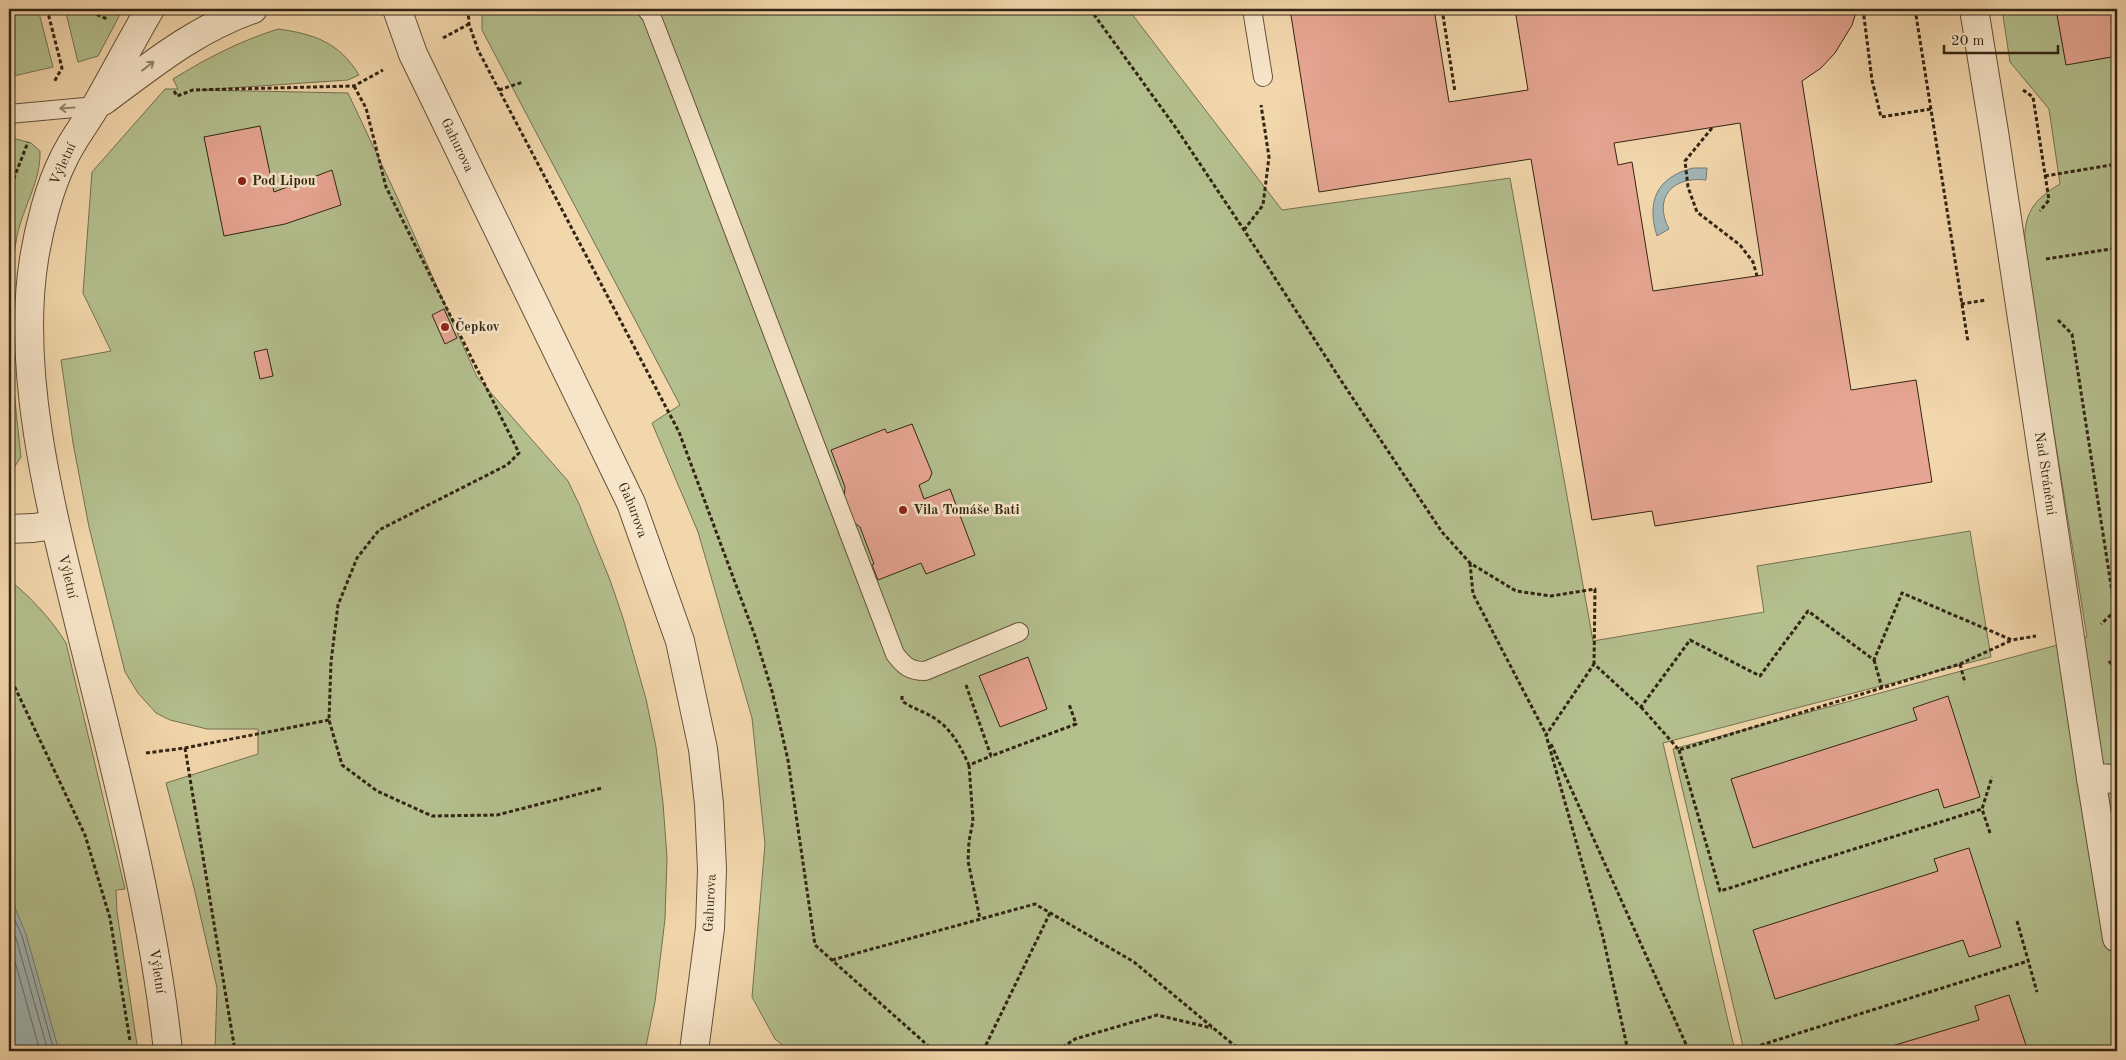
<svg xmlns="http://www.w3.org/2000/svg" width="2126" height="1060" viewBox="0 0 2126 1060" font-family="'Old Standard TT',serif">
<style>
.green{fill:#b4bf8e;stroke:#737250}
.water{fill:#a1b6b6;stroke:#757c75}
.lines{fill:none;stroke-linecap:round;stroke-linejoin:round}
.shore{stroke:#6a6e64;stroke-width:1}
.building{fill:#e7a693;stroke:#322513;fill-rule:evenodd}
.service-casing{stroke:#625239;stroke-width:20}
.minor-casing{stroke:#625239;stroke-width:30}
.tertiary-casing{stroke:#625239;stroke-width:30}
.path{stroke:#322513;stroke-width:3;stroke-dasharray:4 2.5;stroke-linecap:butt}
.service{stroke:#f7e5c9;stroke-width:18}
.minor{stroke:#f7e5c9;stroke-width:28}
.tertiary{stroke:#f7e5c9;stroke-width:28}
.oneway{stroke:#94856e}
.poi-dot{fill:#8f2418;stroke:#f7e5c9;stroke-width:2}
.labels{text-anchor:middle;dominant-baseline:central;stroke-width:5;stroke-linejoin:round;paint-order:stroke}
.street-label{font-size:14px;fill:#322513;stroke:#f7e5c9}
.poi-label{font-size:14px;font-weight:bold;fill:#322513;stroke:#f7e5c9;text-anchor:start}
</style>
<rect width="100%" height="100%" fill="#f3d7ac"/>
<filter id="stains"><feTurbulence type="fractalNoise" baseFrequency=".004" numOctaves="4"/><feColorMatrix values="0 0 0 0 .2 0 0 0 0 .09 0 0 0 0 .02 0 0 0 .5 -.17"/></filter>
<radialGradient id="worn" r=".72"><stop offset=".6" stop-color="#630" stop-opacity="0"/><stop offset="1" stop-color="#630" stop-opacity=".3"/></radialGradient>
<g class="green">
<path d="M9,9h29l15,58 -44,10z"/>
<path d="M65,9h58l-25,47 -20,6z"/>
<path d="M482,9h646l154,201 228,-32 83,463 171,-29 -7,-46 213,-35 21,126 -328,86 72,308h-945l-15,-12 -23,-42 13,-153 -13,-126 -54,-186 -46,-109 28,-18 -198,-375z"/>
<path d="M2002,9h115v1042h-373l-71,-302 414,-112 -62,-383c-2,-36 3,-51 35,-70l-11,-75 -39,-47z"/>
<path d="M278,29c36,5 61,13 81,46l-11,5 -147,10 147,3 51,108 78,176 91,104 11,23 31,76 13,38 23,81 10,48 7,56 4,55 -2,61 -10,83 -10,49h-430l2,-63 -23,-100 -28,-105 92,-29v-25h-51l-37,-9 -14,-7 -18,-20 -13,-21 -36,-145 -16,-84 -12,-83 50,-9 -28,-58 9,-121 73,-83h13l-5,-10c34,-21 67,-38 105,-50z"/>
<path d="M9,137l22,6 9,8c1,30 -17,56 -23,85 -13,72 -4,148 4,221l-12,18z"/>
<path d="M9,580c21,16 43,40 57,63l59,246 -9,1 1,22 21,139h-129z"/>
</g>
<g class="water">
<path d="M1693,168h14l-1,12c-34,-4 -53,18 -37,49l-12,7c-11,-35 0,-59 36,-68z"/>
<path d="M9,893l17,41 33,117h-50z"/>
</g>
<g class="lines">
<g class="shore">
<path d="M9,906l13,30 32,115"/>
<path d="M9,921l7,17 32,113"/>
<path d="M9,940l31,111"/>
</g>
</g>
<g class="building">
<path d="M1290,9h144l15,93 79,-12 -13,-81h342l-5,16 -17,28 -14,15 -19,13 49,309 65,-10 16,102 -277,44 -3,-15 -60,9 -61,-361 -212,33zM1740,123l23,152 -110,16 -21,-129 -14,3 -4,-22z"/>
<path d="M2056,9h61v47l-51,9z"/>
<path d="M260,126l14,66 58,-22 9,35 -56,19 -61,12 -20,-99z"/>
<path d="M444,309l13,29 -12,6 -13,-29z"/>
<path d="M267,349l6,27 -13,3 -6,-27z"/>
<path d="M912,424l20,49 -3,7 -10,5 5,14 26,-10 25,66 -49,19 -5,-11 -43,17 -6,-15 2,-1 -14,-37 -9,-7 -7,-20 1,-13 -14,-37 54,-21 2,4z"/>
<path d="M1028,657l19,52 -47,18 -21,-51z"/>
<path d="M1948,696l32,101 -36,11 -6,-19 -185,59 -22,-69 186,-59 -4,-12z"/>
<path d="M1969,848l32,99 -32,10 -6,-17 -188,59 -22,-69 185,-59 -4,-12z"/>
<path d="M2009,995l19,56h-153l104,-31 -4,-14z"/>
</g>
<g class="lines">
<defs>
<g id="service">
<path d="M646,9l5,6 26,67 218,572c9,12 15,17 30,17l94,-39"/>
<path d="M1252,9l11,68"/>
<path d="M9,114l87,-8"/>
</g>
<g id="minor">
<path id="s1" d="M150,9c-18,31 -35,63 -53,95 -11,19 -25,36 -34,56 -14,28 -24,68 -29,99 -19,119 20,261 48,376 34,137 71,275 86,416"/>
<path id="s2" d="M1974,9l20,123 97,646 26,160"/>
<path d="M103,101c50,-37 91,-71 150,-92"/>
<path d="M9,529l24,-1 22,-3"/>
<path d="M2091,778l26,1"/>
</g>
<g id="tertiary">
<path id="s3" d="M397,9l16,45 218,449 49,138 23,108 6,55 3,65 -2,59 -16,123"/>
</g>
</defs>
<use href="#service" class="service-casing"/>
<use href="#minor" class="minor-casing"/>
<use href="#tertiary" class="tertiary-casing"/>
<g class="path">
<path d="M47,9l15,59 -8,14"/>
<path d="M85,9l22,10"/>
<path d="M468,9l1,15 9,26 201,382 76,204 17,55 16,69 27,185 119,106"/>
<path d="M1090,9l86,119 68,102 98,152 100,150 28,31 46,28 35,5 44,-7 -1,75"/>
<path d="M1442,9l13,83"/>
<path d="M1863,9l9,71 9,37 50,-8"/>
<path d="M1915,9l53,333"/>
<path d="M443,38l26,-14"/>
<path d="M354,86l12,22 20,79 133,266 -12,12 -128,65 -22,28 -19,47 -7,57 -2,58 13,45 35,26 55,25 65,-1 105,-27"/>
<path d="M499,90l24,-8"/>
<path d="M2023,90l10,7 16,103 -9,11"/>
<path d="M174,91l3,5 16,-6 161,-4 29,-16"/>
<path d="M1712,128l-27,33 3,26 9,25 43,33 13,17 4,14"/>
<path d="M2045,176l72,-12"/>
<path d="M9,191l19,-49"/>
<path d="M1244,230l19,-25 6,-48 -8,-52"/>
<path d="M2046,259l71,-11"/>
<path d="M1961,304l25,-4"/>
<path d="M2058,320l14,14 43,277 -14,13"/>
<path d="M1470,563l3,31 74,142"/>
<path d="M1874,660l8,28"/>
<path d="M2109,661l8,11"/>
<path d="M1960,664l5,19"/>
<path d="M9,675l76,160 25,83 20,123"/>
<path d="M966,685l25,71 85,-32 -7,-20"/>
<path d="M902,696v5c11,8 25,11 35,19 16,11 24,28 32,45l22,-9"/>
<path d="M1641,707l38,43 281,-86 52,-24"/>
<path d="M1551,744l138,307"/>
<path d="M185,748l50,303"/>
<path d="M1679,750l41,141 262,-82"/>
<path d="M146,753l39,-5 144,-28"/>
<path d="M969,765l4,56 -4,20 -1,20 12,58"/>
<path d="M1990,833l-8,-24 10,-32"/>
<path d="M2017,921l20,71"/>
<path d="M832,960l203,-56 99,58 107,89"/>
<path d="M983,1051l67,-138"/>
<path d="M1057,1051l18,-12 82,-24 55,13"/>
<path d="M1628,1051l-25,-114 -57,-202 48,-71 47,43 49,-67 70,36 48,-65 66,49 28,-67 110,47 24,-4"/>
<path d="M1742,1051l286,-90"/>
</g>
<use href="#service" class="service"/>
<use href="#minor" class="minor"/>
<use href="#tertiary" class="tertiary"/>
</g>
<defs><path id="oneway-shaft" d="M-6 0H5M1.5-3L5.5 0L1.5 3" fill="none" stroke-width="1.6" stroke-linecap="round" stroke-linejoin="round" transform="scale(1.25)"/></defs>
<g class="oneway">
<use href="#oneway-shaft" transform="translate(148 66) rotate(-38)"/>
<use href="#oneway-shaft" transform="translate(67 108) rotate(176)"/>
</g>
<g class="poi-dot">
<circle cx="242" cy="181" r="5"/>
<circle cx="445" cy="327" r="5"/>
<circle cx="903" cy="510" r="5"/>
</g>
<g class="labels">
<g class="street-label">
<text stroke="none"><textPath href="#s3" startOffset="149">Gahurova</textPath></text>
<text transform="translate(63 164) rotate(-66)">Výletní</text>
<text stroke="none"><textPath href="#s2" startOffset="470">Nad Stráněmi</textPath></text>
<text stroke="none"><textPath href="#s3" startOffset="554">Gahurova</textPath></text>
<text stroke="none"><textPath href="#s1" startOffset="599">Výletní</textPath></text>
<text transform="translate(710 903) rotate(-87)">Gahurova</text>
<text stroke="none"><textPath href="#s1" startOffset="1004">Výletní</textPath></text>
</g>
<g class="poi-label">
<text x="252" y="181">Pod Lipou</text>
<text x="455" y="327">Čepkov</text>
<text x="913" y="510">Vila Tomáše Bati</text>
</g>
</g>
<rect width="2126" height="1060" fill="none" stroke="#f3d7ac" stroke-width="30"/>
<rect x="10" y="10" width="2106" height="1040" fill="none" stroke="#322513" stroke-width="2.5"/>
<rect x="15" y="15" width="2096" height="1030" fill="none" stroke="#322513"/>
<path d="M1944 45v8h114v-8" fill="none" stroke="#322513" stroke-width="2.5"/>
<text x="1951" y="45" font-size="15" fill="#322513" stroke="#f7e5c9" stroke-width="4" paint-order="stroke">20 m</text>
<rect width="100%" height="100%" filter="url(#stains)"/>
<rect width="100%" height="100%" fill="url(#worn)"/>
</svg>
